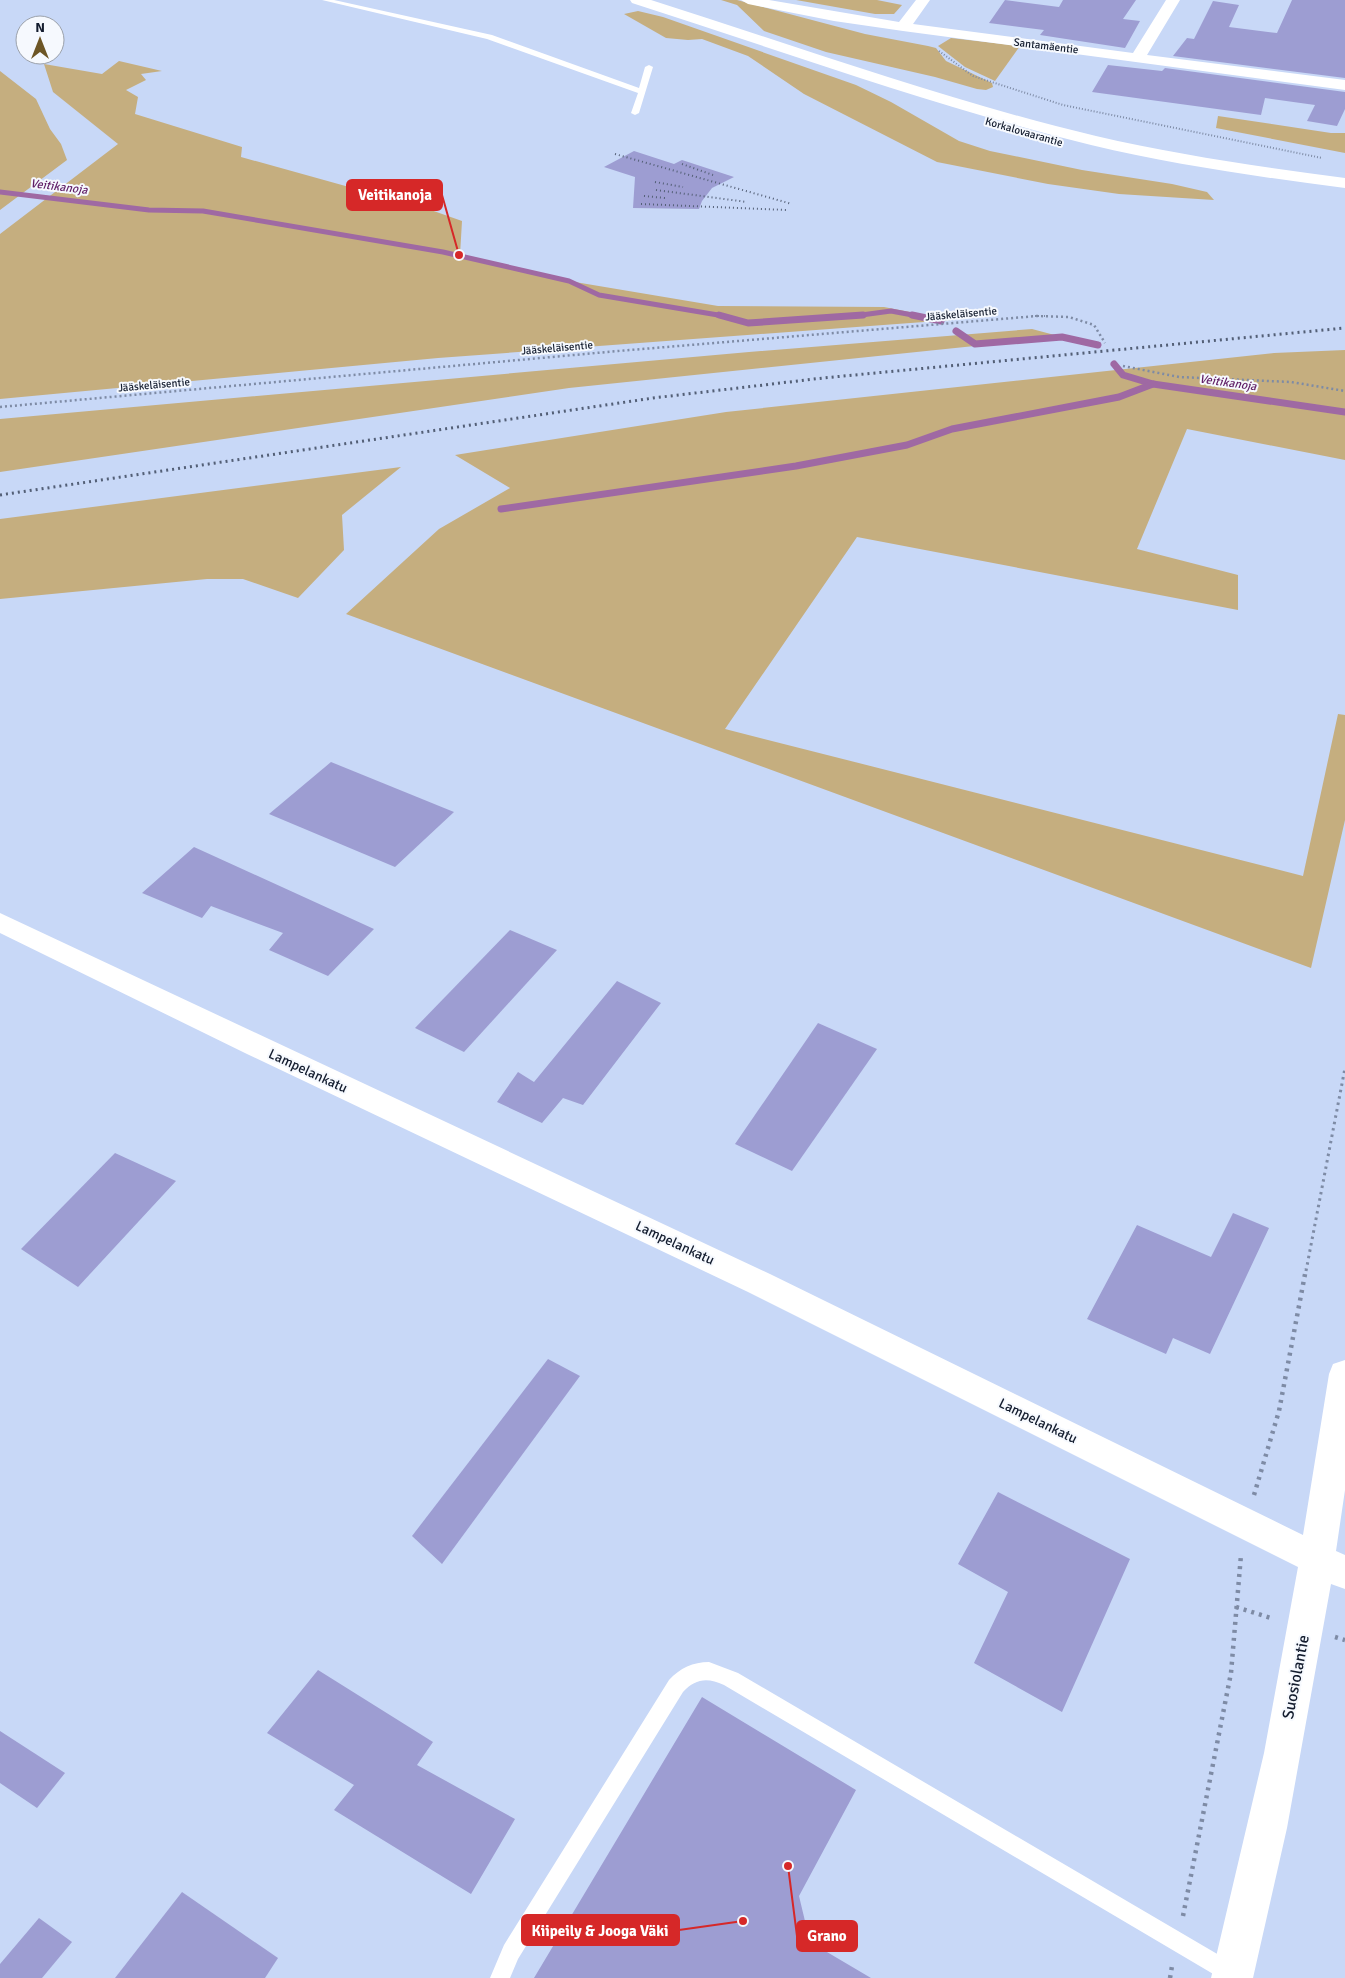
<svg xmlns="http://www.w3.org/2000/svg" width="1345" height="1978" viewBox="0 0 1345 1978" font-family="Signika,sans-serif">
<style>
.green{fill:#c5ae7f}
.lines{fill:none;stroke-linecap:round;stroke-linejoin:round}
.stream-far1{stroke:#9f69a3;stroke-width:5}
.stream{stroke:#9f69a3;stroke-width:7}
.building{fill:#9d9dd2}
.path-far3{stroke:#7e8ba5;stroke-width:2;stroke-dasharray:1 2;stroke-linecap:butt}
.path-far2{stroke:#7e8ba5;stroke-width:2.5;stroke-dasharray:2 3;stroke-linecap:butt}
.path-far1{stroke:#7e8ba5;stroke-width:3;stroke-dasharray:2.5 4;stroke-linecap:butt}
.path{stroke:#7e8ba5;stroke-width:4.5;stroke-dasharray:3 5;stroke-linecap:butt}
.service{fill:#fff;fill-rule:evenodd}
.minor{fill:#fff;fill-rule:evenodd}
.tertiary{fill:#fff;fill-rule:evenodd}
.rail-far1{stroke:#535f76;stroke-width:2;stroke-dasharray:1 3;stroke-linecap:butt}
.rail{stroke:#535f76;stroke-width:3;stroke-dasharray:2 4;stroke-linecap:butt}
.labels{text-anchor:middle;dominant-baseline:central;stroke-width:4;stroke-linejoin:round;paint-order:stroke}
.far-street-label{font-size:11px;fill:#131c2e;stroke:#f6f9fe}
.far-water-label{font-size:12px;font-style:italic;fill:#5f1c65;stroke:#f6f9fe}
.street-label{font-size:14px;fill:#131c2e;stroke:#f6f9fe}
.near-street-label{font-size:16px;fill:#131c2e;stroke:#f6f9fe}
.leader{fill:none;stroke:#d62828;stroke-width:2}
.callout-dot{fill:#d62828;stroke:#f6f9fe;stroke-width:2}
.callout{fill:#d62828;stroke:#d62828;stroke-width:2}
.callout-label{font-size:15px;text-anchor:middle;font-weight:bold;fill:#fff}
</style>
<rect width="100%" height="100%" fill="#c8d8f7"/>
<g class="green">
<path d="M721,0h16l128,34 63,12 8,2 10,13 46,22 1,4 -7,3 -9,-1 -42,-12 -109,-25 -62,-21 -27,-26z"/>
<path d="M796,0h81l25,5 -8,9h-19z"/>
<path d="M638,11l25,6 193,68 35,17 68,39 31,10 92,19 90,14 35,8 7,8 -95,-6 -71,-10 -111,-22 -133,-68 -56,-38 -46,-17 -14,1 -22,-2 -42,-24z"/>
<path d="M951,38l69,8 -25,35 -30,-14 -27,-21z"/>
<path d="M119,61l43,10 -21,3 5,6 -20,10 12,7 -3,17 107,33 -1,10 187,52 34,12 -2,34 109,26 149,25 166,1 67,13 -513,38 -438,41v-165l118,-90 -65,-52 -9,-28 58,10z"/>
<path d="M0,71l36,28 14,30 11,15 6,16 -67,50z"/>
<path d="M1218,116l113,17h14v20l-129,-25z"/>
<path d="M1032,329l30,8 -493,51 -569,84v-53l749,-67z"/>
<path d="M1345,350v110l-158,-31 -50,120 101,26v35l-381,-73 -132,192 578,147 35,-162 7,1v105l-34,148 -965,-354 93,-85 71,-41 -55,-33 271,-43 548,-59z"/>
<path d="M401,467l-59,48 2,35 -46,48 -55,-19h-36l-207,20v-80z"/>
</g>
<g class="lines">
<g class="stream-far1">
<path d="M0,192l149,18 54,1 240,41 126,29 30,14 125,21"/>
<path d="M854,316l37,-5 27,5"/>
</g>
<g class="stream">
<path d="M719,315l29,8 115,-8"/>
<path d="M912,315l29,6"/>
<path d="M956,331l19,13 87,-7 36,8"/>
<path d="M1114,364l9,11 30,9 192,28"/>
<path d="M501,509l295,-43 111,-21 45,-16 167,-32 34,-13"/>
</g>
</g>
<g class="building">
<path d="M1005,0l54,7 4,-7h73l-13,19 17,2 -15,27 -85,-13 4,-5 -55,-7z"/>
<path d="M1292,0h53v78l-172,-22 14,-18 7,1 19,-38 26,4 -10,22 48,6z"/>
<path d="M1108,65l54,6 3,-3 180,24v17l-8,17 -30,-5 8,-16 -50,-7 -4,17 -169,-23z"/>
<path d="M634,151l40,13 8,-4 52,17 -22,11 -10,13 -3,8 -66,-1 2,-31 -31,-10z"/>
<path d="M331,762l123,50 -59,55 -126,-53z"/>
<path d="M194,847l180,82 -46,47 -59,-26 14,-17 -72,-27 -9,12 -60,-25z"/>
<path d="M510,930l47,20 -93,102 -49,-24z"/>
<path d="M617,981l44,22 -78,102 -20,-7 -21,25 -45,-21 21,-30 16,10z"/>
<path d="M818,1023l59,26 -85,122 -57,-27z"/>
<path d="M115,1153l61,28 -98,106 -57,-38z"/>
<path d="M1233,1213l36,15 -59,126 -37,-16 -7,16 -79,-35 50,-94 74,32z"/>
<path d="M548,1359l32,17 -138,188 -30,-28z"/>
<path d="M998,1492l132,67 -68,153 -88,-49 34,-71 -50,-28z"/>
<path d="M318,1670l115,72 -16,23 98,54 -44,75 -137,-84 20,-25 -87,-52z"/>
<path d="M702,1697l154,93 -57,106 11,46 61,36h-337z"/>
<path d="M0,1731l65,42 -28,35 -37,-25z"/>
<path d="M182,1892l96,66 -13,20h-150z"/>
<path d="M39,1918l33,24 -30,36h-42v-14z"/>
</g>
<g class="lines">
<g class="path-far3">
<path d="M939,51l34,25 90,29 259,53"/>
<path d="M1032,316h18"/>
</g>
<g class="path-far2">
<path d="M1123,366l56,11 112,5 54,9"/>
<path d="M0,407l618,-56 419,-35 32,1 25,8 11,18"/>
</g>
<path class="path-far1" d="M1306,1271l39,-203"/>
<g class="path">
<path d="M1254,1495l25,-84 27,-142"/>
<path d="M1236,1607l38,12"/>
<path d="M1335,1637l10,3"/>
<path d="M1183,1916l48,-243 10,-118"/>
<path d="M1170,1978l2,-12"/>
</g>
<g class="service">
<path d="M322,0h12l158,35 147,53 6,-21 4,-2 4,2 -14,46 -4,2 -4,-2 7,-20 -151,-54z"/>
<path d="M709,1662l29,11 498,292 3,7 -2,6h-17l-496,-293c-17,-8 -29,-6 -41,7l-165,267 -8,19h-20l14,-33 165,-265c11,-12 24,-18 40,-18z"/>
</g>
<g class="minor">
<path d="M741,0h28l130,22 17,-22h14l-17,24 220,29 33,-53h14l-33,55 198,25v10l-442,-59 -69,-10 -86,-17z"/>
<path d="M0,913l770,361 533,261 26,-161 4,-10 12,-4v130l-9,61 9,4v34l-14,-5 -44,244 -34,150h-42l53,-225 34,-186 -550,-275 -501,-238 -247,-121z"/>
</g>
<path class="tertiary" d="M630,0h21c148,47 294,100 445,136 82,19 165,31 249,42v10c-85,-11 -170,-23 -254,-43 -155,-38 -306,-93 -459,-142z"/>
<g class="rail-far1">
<path d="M615,154l177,50"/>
<path d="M682,164l31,11"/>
<path d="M655,182l28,5"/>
<path d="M656,190l91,12"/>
<path d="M644,196l21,2"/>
<path d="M641,204l146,6"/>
</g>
<path class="rail" d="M0,495l653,-97 170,-20 522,-50"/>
</g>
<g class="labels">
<g class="far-street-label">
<text transform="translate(1046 46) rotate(7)">Santamäentie</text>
<text transform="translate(1024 132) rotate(16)">Korkalovaarantie</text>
<text transform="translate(961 314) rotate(-5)">Jääskeläisentie</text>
<text transform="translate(557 348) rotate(-5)">Jääskeläisentie</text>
<text transform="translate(154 385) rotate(-5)">Jääskeläisentie</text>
</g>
<g class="far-water-label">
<text transform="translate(59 187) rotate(7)">Veitikanoja</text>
<text transform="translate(1228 383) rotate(8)">Veitikanoja</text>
</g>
<g class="street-label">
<text transform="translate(308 1071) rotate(25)">Lampelankatu</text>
<text transform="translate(675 1243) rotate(25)">Lampelankatu</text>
<text transform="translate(1038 1421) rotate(26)">Lampelankatu</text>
</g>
<g class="near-street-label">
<text transform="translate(1296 1677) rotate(-79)">Suosiolantie</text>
</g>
</g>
<path class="leader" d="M459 255L442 195M743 1921L679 1930M788 1866L797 1936"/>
<g class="callout-dot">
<circle cx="459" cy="255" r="5"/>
<circle cx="743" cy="1921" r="5"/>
<circle cx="788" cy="1866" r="5"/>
</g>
<g class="callout">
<rect x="347" y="180" width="95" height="30" rx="5"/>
<rect x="522" y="1915" width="157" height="30" rx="5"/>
<rect x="797" y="1921" width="60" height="30" rx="5"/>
</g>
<g class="callout-label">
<text x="395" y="200">Veitikanoja</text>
<text x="600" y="1936">Kiipeily &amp; Jooga Väki</text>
<text x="827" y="1941">Grano</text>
</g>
<g transform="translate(40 40)"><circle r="24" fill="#f6f9fe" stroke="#9ba1ab"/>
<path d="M0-4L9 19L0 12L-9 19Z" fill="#6d5626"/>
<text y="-8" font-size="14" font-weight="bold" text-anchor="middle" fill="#131c2e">N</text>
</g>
</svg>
